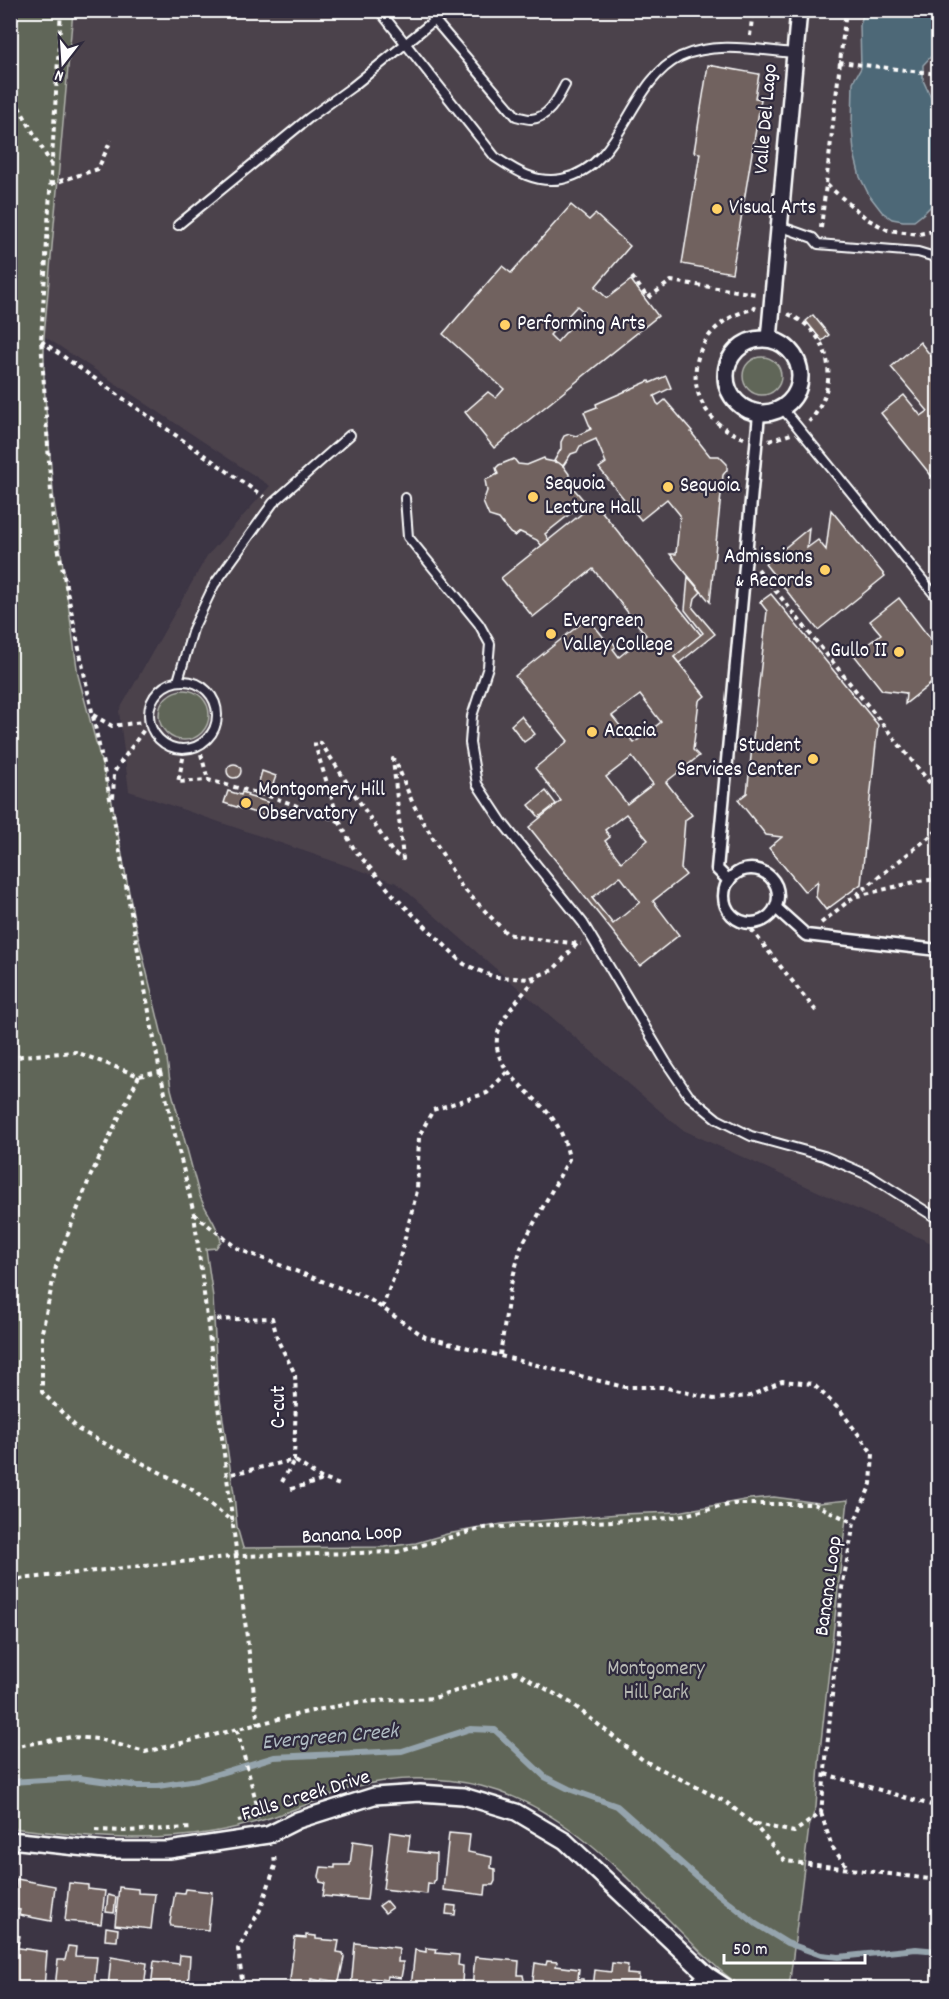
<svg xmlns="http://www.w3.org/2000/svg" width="949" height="1999" viewBox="0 0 949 1999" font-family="Dekko,sans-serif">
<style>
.built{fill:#4c424c}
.green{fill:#616658;stroke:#b0b2ac;stroke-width:1.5}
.water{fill:#4e6777;stroke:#95a4ad;stroke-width:1.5}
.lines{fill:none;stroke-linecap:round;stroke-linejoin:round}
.stream{stroke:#95a4ad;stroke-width:6}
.building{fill:#71625e;stroke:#fff;stroke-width:1.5;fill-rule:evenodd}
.service-casing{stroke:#fff;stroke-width:12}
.pedestrian-casing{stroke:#fff;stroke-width:15}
.minor-casing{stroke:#fff;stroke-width:20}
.path{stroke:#fff;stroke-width:4;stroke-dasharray:4.5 4.5;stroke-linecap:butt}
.service{stroke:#2f2a3d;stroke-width:8}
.pedestrian{stroke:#2f2a3d;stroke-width:10}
.minor{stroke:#2f2a3d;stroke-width:15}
.poi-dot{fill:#ffd166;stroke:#2f2a3d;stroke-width:2}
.labels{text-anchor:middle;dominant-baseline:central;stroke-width:4.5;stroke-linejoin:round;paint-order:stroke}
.street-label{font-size:21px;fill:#fff;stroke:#2f2a3d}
.poi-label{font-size:21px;fill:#fff;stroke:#2f2a3d;text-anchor:start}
.park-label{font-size:21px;fill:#b8bab4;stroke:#2f2a3d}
.water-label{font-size:22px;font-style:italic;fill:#afbbc2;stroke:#2f2a3d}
</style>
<rect width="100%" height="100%" fill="#3c3544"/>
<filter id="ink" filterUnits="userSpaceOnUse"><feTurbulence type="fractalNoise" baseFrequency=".0167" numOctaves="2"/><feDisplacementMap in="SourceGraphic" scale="12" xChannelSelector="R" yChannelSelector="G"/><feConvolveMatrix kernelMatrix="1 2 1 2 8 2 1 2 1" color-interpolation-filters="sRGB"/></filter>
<g filter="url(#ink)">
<path class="built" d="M73,11h865v1235l-257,-117 -284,-246 -268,-92 -10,-80 88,-155 63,-70 -226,-150z"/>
<g class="green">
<path d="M73,11l-29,325v49l10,117 24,173 34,127 22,117 32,133 5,37 28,105c7,19 17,27 22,47l-5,7 -10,1 7,48 4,82 17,115 3,33 6,21 141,-1 32,-4 31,-9 55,-10 117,-10 59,-2 72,-13 24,-2 45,6 29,-3 -28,251 -4,56 -7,20 -20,161c-12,1 -28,3 -40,0 -19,-4 -52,-40 -66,-54 -59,-59 -118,-127 -202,-148 -42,-10 -88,-10 -130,2 -17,5 -34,13 -51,19 -28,11 -57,20 -87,25 -68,12 -134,4 -202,-4l-1,-1817z"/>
<circle cx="762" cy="376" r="19"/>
<circle cx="184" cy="715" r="25"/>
</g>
<path class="water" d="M864,11h74v38l-15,16v15l10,22 4,23 1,17 -5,28 2,25 -4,11 -8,8 -9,7h-11l-11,-2 -10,-7 -13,-17 -9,-18 -6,-24 -2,-26 1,-45 8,-14 -1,-43z"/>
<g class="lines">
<path class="stream" d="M10,1782l69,-4 59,8h20l39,-6 77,-23 128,-6 68,-22 25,1 50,47 24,12 48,17 80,71 59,47 31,19 34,12 18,2 77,-8 22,2"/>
</g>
<g class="building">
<path d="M708,65l51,9 -4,24 6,1 -29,174 -50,-9 18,-111 -6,-1z"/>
<path d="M571,205l18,15 6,-6 35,32 -35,41 12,11 24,-18 27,36 -164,132 -29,-36 23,-20 8,6 8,-9 -61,-55 59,-68 9,7zM577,306l7,6 -27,30 -7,-7z"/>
<path d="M813,315l16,20 -7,6 -16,-20z"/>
<path d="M920,342l18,23v109l-5,4 -52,-65 23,-18 17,21 7,-5 -37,-44z"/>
<path d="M666,376l5,12 -17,8 3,7 2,2 6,-5 27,31 -1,1 19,24h9l8,8v6l-4,5 -13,127 -40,-48h6l4,-39 -13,-16 -26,21 -42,-52 7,-5 -10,-24 -16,7 -3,6 -6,2 -8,12 -9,-5 7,-12v-7l3,-6 5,-2 7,2 15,-7 -7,-17 13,-5 -1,-3 53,-23 1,2z"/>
<path d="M544,458l1,2 14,3 5,4 5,7v9l16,19 -40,32 4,6 -7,6 -5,-6 -17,-8 -5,4 -5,-3 -11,-14 -10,-3 -6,-14 4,-11 -2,-11 13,-6 -2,-6 3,-3 15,-6 4,5 9,1z"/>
<path d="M595,503l106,132 -27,22 31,39 -6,5 -6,49 6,6 -33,26 26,33 -7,5 -4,49 5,6 -33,26 26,34 -39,31 -111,-139 32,-26 -26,-33 33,-27 -53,-65 73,-58 21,26 3,-3 4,6 -3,2 6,8 27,-22 -53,-66 -60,48 -32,-39zM640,695l21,27 -27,21 -22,-27zM632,757l21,27 -26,20 -21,-27zM626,814l22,26 -27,22 -16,-21 5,-4 -5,-7zM620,876l20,26 -27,22 -21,-26z"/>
<path d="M831,510l54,66 -67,54 -53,-66 44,-36 -2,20 11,-8 8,10z"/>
<path d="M938,550v12l-6,-8z"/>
<path d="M688,577l13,15 -6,6 -2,10 22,26 -36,29 -5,-6 29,-24 -18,-23z"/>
<path d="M771,594l107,131 -17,159 -35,26 -10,-13 2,-16 -13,11 -36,-44 13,-11 -16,-2 -28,-35 9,-7 20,-182 -7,-9z"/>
<path d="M899,598l39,51v18l-4,4 4,7 -33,26 1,-11 -24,-3 -28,-35 27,-21 -11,-13z"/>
<path d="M521,716l14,18 -11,8 -13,-17z"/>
<circle cx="234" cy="771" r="7"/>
<path d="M262,771l14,5 -5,14 -13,-5z"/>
<path d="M228,791l13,4 1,-3 6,2 -1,2 20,6 4,4 1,5 -7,5 -41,-13z"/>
<path d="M546,791l10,13 -17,13 -10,-12z"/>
<path d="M390,1832l20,3 -2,16 28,3 -1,25 -2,5 -5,-1 -1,11 -44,-5z"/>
<path d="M449,1833l21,2 -2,17 24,5 -1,11 4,1v12l-2,4h-7l-1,10 -42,-5z"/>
<path d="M353,1841l20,3 -6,56 -44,-4 2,-13 -5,-1 -1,-6 2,-9 14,1v-3h15z"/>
<path d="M17,1879l38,7 -4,35 -32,-6 1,-5 -7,-1z"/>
<path d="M69,1883l19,2v4l17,2 -4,33 -36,-3z"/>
<path d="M119,1887l19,2v4l17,1 -4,35 -36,-4z"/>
<path d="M185,1889l27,3 -4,38 -37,-4 -1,-3 5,-31 9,1z"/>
<path d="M108,1895l8,2 -2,16 -8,-1z"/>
<path d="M386,1901l6,7 -7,5 -6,-7z"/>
<path d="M447,1905l9,1 -1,9 -9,-1z"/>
<path d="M106,1927l12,2 -1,12 -12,-1z"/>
<path d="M10,1935l10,1 -2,10 -8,-1z"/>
<path d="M306,1935l10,1v3l23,2 -2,11 6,1 1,4 -5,25 -17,-3 -1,2 -10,-2 -1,9h-21l6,-51 11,1z"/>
<path d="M355,1943l44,5 -1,14h5v5l-2,11 -13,-2 -1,4 -15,-2 -1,10h-20z"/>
<path d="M68,1946l8,1 -1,9 22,1 -3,31h-39l3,-28h7z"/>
<path d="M12,1947l35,5 -3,35 -17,-3v4l-17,-3z"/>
<path d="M426,1948l11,1 -1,4 23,2 -1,10 5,1 -1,17h3v5h-54l4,-38 11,2z"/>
<path d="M180,1955l10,1 -2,32h-37l3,-27 25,3z"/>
<path d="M111,1957l36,6 -3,25h-36z"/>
<path d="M475,1957l44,4 -1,14h5l1,5 -3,8h-49z"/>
<path d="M547,1961l10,1 -1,4 23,3 -1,10h5l1,9h-52l3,-25 11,2z"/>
<path d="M612,1963l16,2 -1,9 12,1 -1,13h-45l2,-18 16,2z"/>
</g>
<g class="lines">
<defs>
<g id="service">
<path d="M379,10l116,147c21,14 41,27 67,22 62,-13 66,-96 118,-122 34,-16 78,-7 114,-4"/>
<path d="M426,10l90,106c4,1 11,3 15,3 18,-1 27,-21 34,-34"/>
<path d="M178,225l131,-107 43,-31 95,-77"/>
<path d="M779,226l34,12 5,6 100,8 20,6"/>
<path d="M783,409l155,190"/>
<path d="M405,498l3,39 71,87 11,20 -2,23 -16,49 -2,27 7,41 25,38 81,101 83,139 23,34 28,23 34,17 73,20 46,20 68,43"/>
<path d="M178,681l15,-52 21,-44 59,-82 77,-68"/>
<circle cx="183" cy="715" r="34"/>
</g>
<g id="pedestrian">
<circle cx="751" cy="896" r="27"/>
<path d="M729,881l-12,-12 42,-455"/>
<path d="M776,908l30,27 132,15"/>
</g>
<g id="minor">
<circle cx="763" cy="376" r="37"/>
<path d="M769,339l30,-329"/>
<path d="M10,1840l95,10h64l99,-15 30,-15 76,-24 46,-3 43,3 53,16 49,29 142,134 20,13"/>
<path d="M696,1988l11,-13"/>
</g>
</defs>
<use href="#service" class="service-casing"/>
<use href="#pedestrian" class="pedestrian-casing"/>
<use href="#minor" class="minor-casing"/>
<g class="path">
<path d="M750,36l3,-26"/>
<path d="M839,62l99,12"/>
<path d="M10,91l42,75"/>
<path d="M51,184l47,-15 13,-29"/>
<path d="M827,185l40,34 21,11 31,4 19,-4"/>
<path d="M821,228l25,-218"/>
<path d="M632,277l16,21 23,-17 85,13v2"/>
<path d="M788,314c45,19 53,72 21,108"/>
<path d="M41,341l223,156"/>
<path d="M744,438c-70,-25 -62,-114 10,-129l1,-3"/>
<path d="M769,441l22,-7"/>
<path d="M758,569l180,224"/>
<path d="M93,715l19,11 38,-5 -36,51 -1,29"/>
<path d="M197,746l4,8 7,26"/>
<path d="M185,749l-7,33 30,-2 64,17 67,24 -24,-76v-3l6,1 72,110 10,6 -10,-100 3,3 17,42 48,82 46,48 28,5 46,5"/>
<path d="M339,821l15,28 40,47 70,68 30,13 35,2 24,-9 24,-26"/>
<path d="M857,896l62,-15 19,-2"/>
<path d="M746,923l70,88"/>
<path d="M821,923l117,-93"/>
<path d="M10,1060l12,-4 54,-4 63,24 21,-4 -48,-264 -59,-285 -12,-183 20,-330"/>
<path d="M160,1072l34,142 64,511"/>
<path d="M139,1076l-49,101 -33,85 -15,70v60l37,38 111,58 43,34"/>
<path d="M194,1214l44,35 131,50 56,38 199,50h39l51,12 36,-3 32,-15 31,3 27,26 33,44 -2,30 -17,39"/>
<path d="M382,1308l15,-39 20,-78 2,-55 14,-26 54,-17 20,-21"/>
<path d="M208,1320l64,-2 6,23 17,33 1,25 -2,61 -67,15"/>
<path d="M500,1355l10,-67 11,-41 48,-88c-2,-12 -6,-24 -12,-34 -20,-34 -81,-59 -53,-106 10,-16 23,-30 35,-44"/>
<path d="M282,1482l12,-22 27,18 19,7"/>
<path d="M291,1489l29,-8 1,-3"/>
<path d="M10,1580l228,-24 159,-4 87,-24 186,-10 63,-14h81l40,19 -12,65 -21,225 -27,19 -42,-9 -26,-21 -83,-42 -72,-57 -55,-31 -82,26 -76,4 -51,10 -162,40 -47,-13 -26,-2 -62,10"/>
<path d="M237,1730l23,86 -22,5"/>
<path d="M825,1774l113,33"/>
<path d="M821,1813l11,34 16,21"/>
<path d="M753,1823l32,38 153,19"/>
<path d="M95,1830l29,1 69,-3"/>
<path d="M243,1988l-5,-39 23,-41 14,-42 -1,-12"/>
</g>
<use href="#service" class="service"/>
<use href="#pedestrian" class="pedestrian"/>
<use href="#minor" class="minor"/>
</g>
</g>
<g class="poi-dot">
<circle cx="717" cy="209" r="6"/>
<circle cx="505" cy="325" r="6"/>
<circle cx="668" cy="487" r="6"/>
<circle cx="533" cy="497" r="6"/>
<circle cx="825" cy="570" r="6"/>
<circle cx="551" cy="634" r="6"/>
<circle cx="899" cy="652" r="6"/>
<circle cx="592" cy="732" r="6"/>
<circle cx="813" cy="759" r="6"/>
<circle cx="246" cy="803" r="6"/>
</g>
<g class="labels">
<g class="street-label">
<text transform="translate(767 119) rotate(-85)">Valle Del Lago</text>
<text transform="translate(280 1407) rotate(-90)">C-cut</text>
<text transform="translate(352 1536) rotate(-3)">Banana Loop</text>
<text transform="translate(830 1586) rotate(-82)">Banana Loop</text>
<text transform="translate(306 1797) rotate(-17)">Falls Creek Drive</text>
</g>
<g class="poi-label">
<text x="729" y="209">Visual Arts</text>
<text x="517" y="325">Performing Arts</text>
<text x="545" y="485">Sequoia<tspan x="545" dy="24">Lecture Hall</tspan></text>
<text x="680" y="487">Sequoia</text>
<text x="813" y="558" text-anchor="end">Admissions<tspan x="813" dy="24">&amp; Records</tspan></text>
<text x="563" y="622">Evergreen<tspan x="563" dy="24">Valley College</tspan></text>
<text x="887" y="652" text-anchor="end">Gullo II</text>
<text x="604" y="732">Acacia</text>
<text x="801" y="747" text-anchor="end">Student<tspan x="801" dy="24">Services Center</tspan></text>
<text x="258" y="791">Montgomery Hill<tspan x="258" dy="24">Observatory</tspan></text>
</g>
<g class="park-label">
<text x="656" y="1670">Montgomery<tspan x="656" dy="24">Hill Park</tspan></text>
</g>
<g class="water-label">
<text transform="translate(330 1738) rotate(-5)">Evergreen Creek</text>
</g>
</g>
<rect width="949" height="1999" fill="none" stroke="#2f2a3d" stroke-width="36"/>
<rect x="18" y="18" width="913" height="1963" fill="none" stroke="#fff" stroke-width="2" filter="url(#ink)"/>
<g transform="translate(63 63) rotate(197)" stroke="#2f2a3d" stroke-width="4.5" paint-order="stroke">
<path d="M0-4.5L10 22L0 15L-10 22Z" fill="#ffffff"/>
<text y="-9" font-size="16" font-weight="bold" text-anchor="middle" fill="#ffffff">N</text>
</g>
<path d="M724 1954v9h141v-9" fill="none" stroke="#ffffff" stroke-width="3"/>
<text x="733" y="1954" font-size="18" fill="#ffffff" stroke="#2f2a3d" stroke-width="4.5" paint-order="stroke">50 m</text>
</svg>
